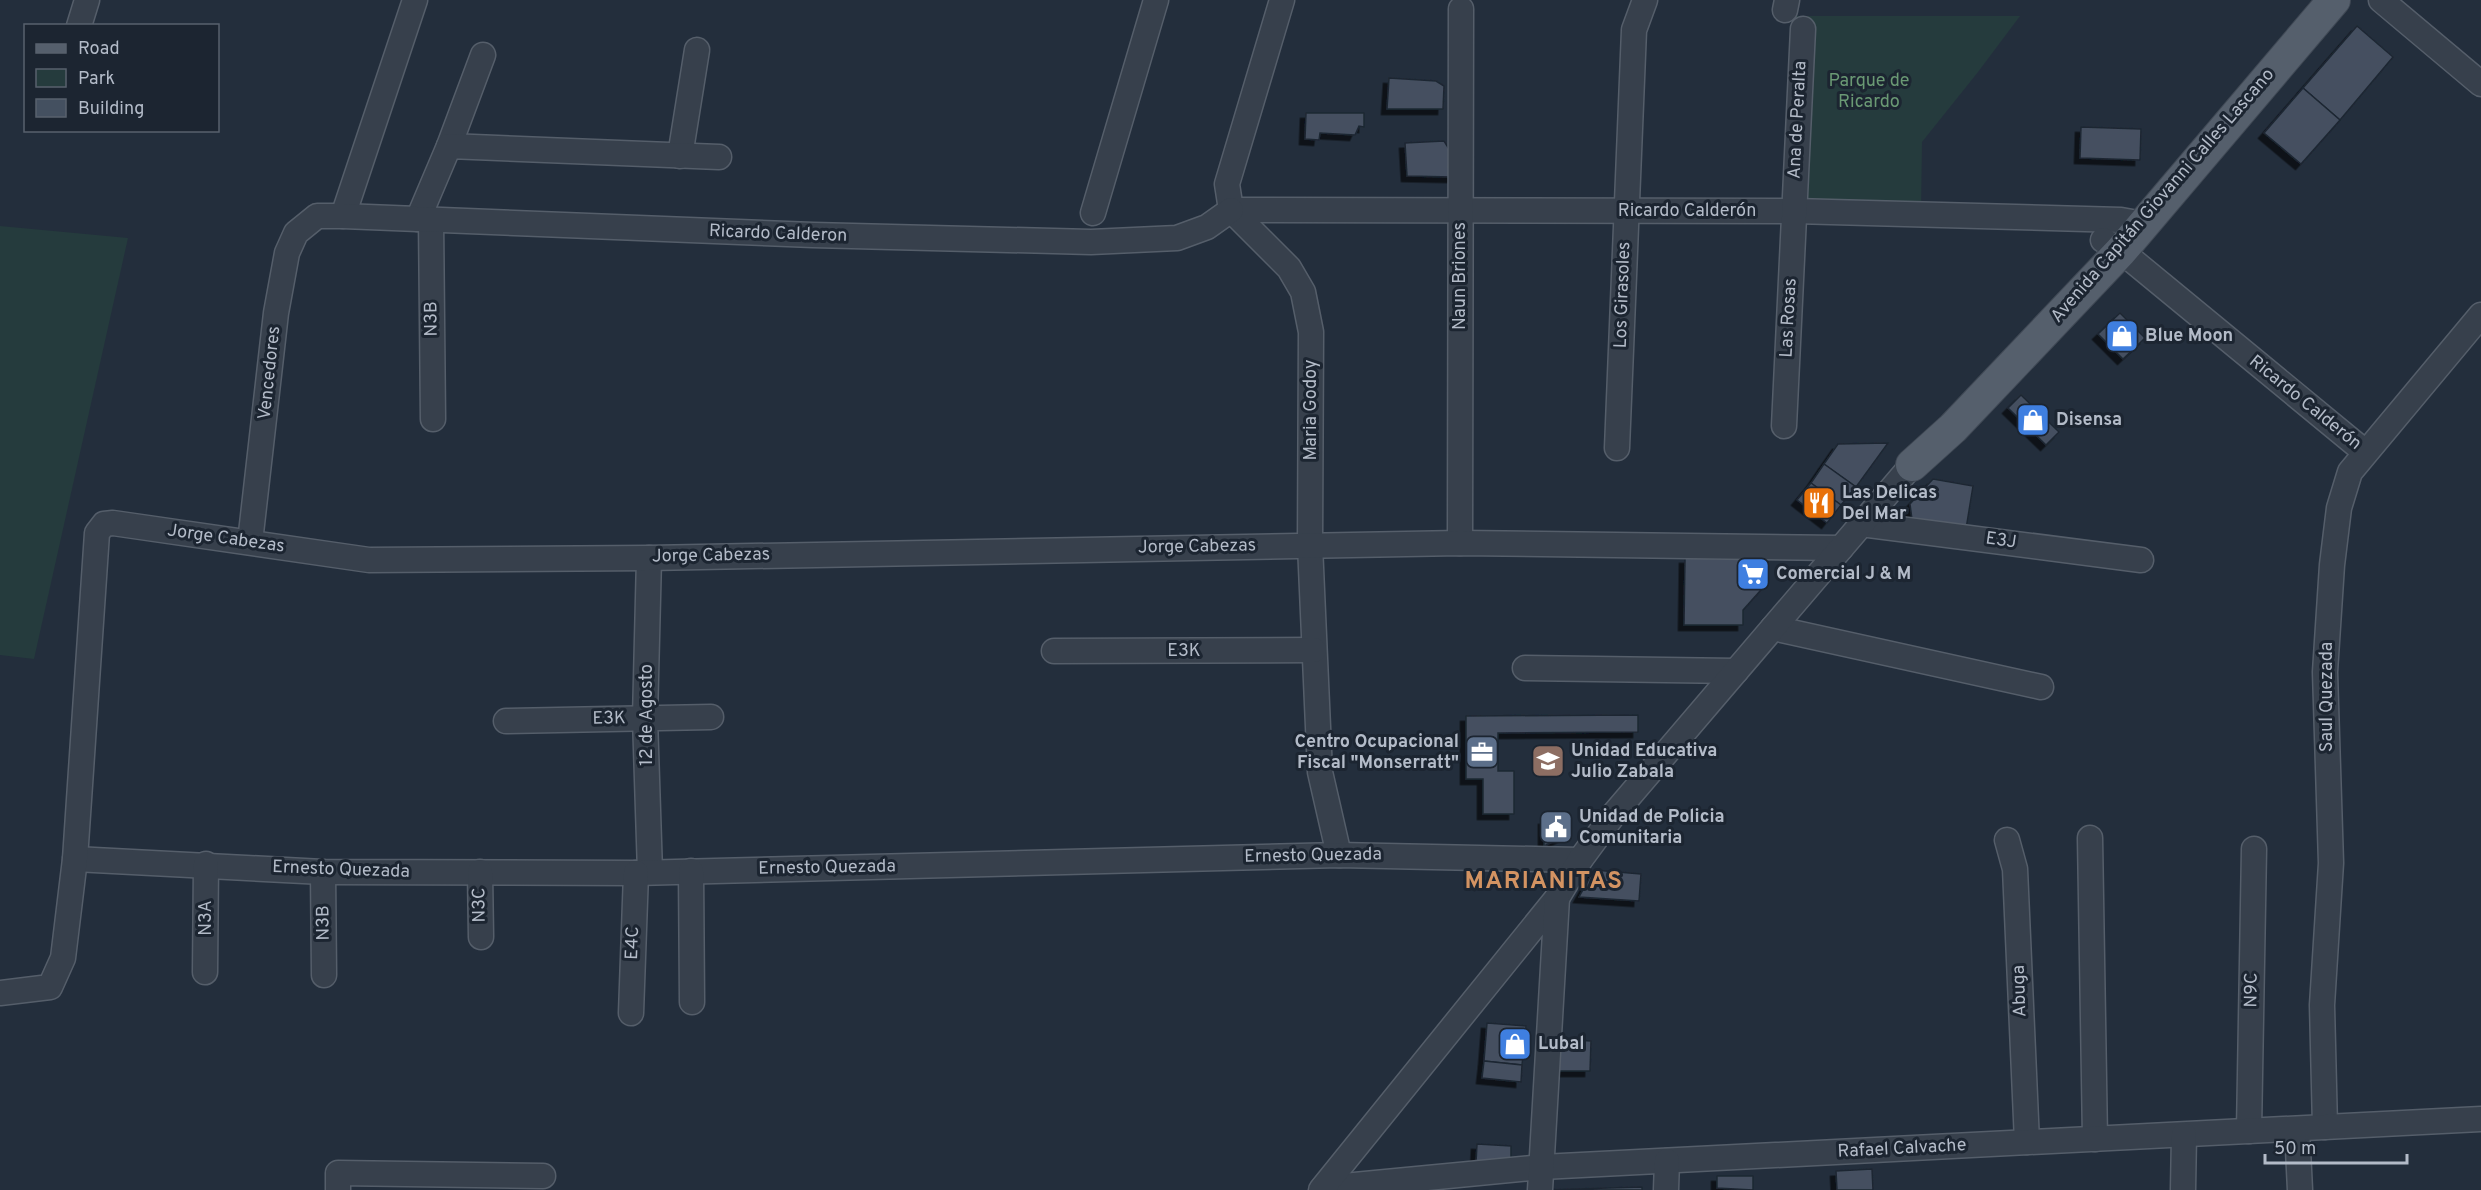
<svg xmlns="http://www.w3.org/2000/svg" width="2481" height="1190" viewBox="0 0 2481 1190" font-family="Overpass,sans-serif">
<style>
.green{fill:#253b3d}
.building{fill:#445060;stroke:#1e2733;stroke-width:1.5;filter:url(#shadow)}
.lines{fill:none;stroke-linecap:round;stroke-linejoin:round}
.minor-casing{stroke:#555e6a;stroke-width:27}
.major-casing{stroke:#404955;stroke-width:34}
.minor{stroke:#37404c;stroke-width:24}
.major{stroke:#555f6c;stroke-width:32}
.labels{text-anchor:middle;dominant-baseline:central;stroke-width:6;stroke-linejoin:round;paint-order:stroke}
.park-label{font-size:18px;fill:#6a9974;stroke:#1c2531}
.street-label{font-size:18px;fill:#b3bbc8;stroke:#1c2531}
.poi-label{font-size:18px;font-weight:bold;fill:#b3bbc8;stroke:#1c2531;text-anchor:start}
.district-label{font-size:24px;font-weight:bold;letter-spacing:1.5px;fill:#d39362;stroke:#1c2531}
</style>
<defs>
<filter id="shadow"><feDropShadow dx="-5.5" dy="5.5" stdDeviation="0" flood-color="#0009"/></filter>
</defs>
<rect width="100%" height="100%" fill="#232e3c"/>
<g class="green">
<path d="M1795,16h225l-42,56 -56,70 -1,72 -127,-3z"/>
<path d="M0,226l128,12 -94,421 -34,-4z"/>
</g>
<g class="building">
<path d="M2357,26l36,31 -53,63 -37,-32z"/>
<path d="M1389,78l47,3 8,5 -1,23h-56z"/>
<path d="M2303,88l37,32 -39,44 -37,-31z"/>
<path d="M1306,113h58v14l-5,-1 -4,9 -35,-2 -1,7 -14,-1z"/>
<path d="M2081,127l60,2 -1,31 -60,-2z"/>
<path d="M1444,141l10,16 -1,20 -46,-1 -2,-33z"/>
<path d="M2120,313l25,25 -22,21 -25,-25z"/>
<path d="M2021,395l38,37 -13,13 -38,-37z"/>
<path d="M1888,443l-32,44 -32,-23 14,-20z"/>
<path d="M1824,464l32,23 -15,18 -30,-22z"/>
<path d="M1933,479l40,7 -8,49 -52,-8 -3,-23z"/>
<path d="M1811,483l30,22 -14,18 -30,-23z"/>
<path d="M1685,558l83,1v23l-25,28v15h-59z"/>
<path d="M1638,715v17l-140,1v38h16v43h-31v-35h-17v-63z"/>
<path d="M1544,819h23v16l-23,11z"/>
<path d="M1594,870l47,4 -2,27 -60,-4z"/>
<path d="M1487,1023l39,3 -4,39 -38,-4z"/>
<path d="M1557,1039l34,2 -1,30h-34z"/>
<path d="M1484,1061l38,4 -1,17 -39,-4z"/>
<path d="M1477,1144l34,2v12l-35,5z"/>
<path d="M1872,1169l1,21h-36l-1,-19z"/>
<path d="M1717,1176h36v14l-36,-2z"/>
<path d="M1642,1187v3h-100z"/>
</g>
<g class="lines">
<defs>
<g id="minor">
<path d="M1282,0l-55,184 4,26 58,58 14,24 8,40 -1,213 10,227 19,83"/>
<path d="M2381,0l100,84"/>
<path d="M1785,10l2,-10"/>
<path d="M79,26l8,-26"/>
<path d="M449,146l34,-91"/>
<path d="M680,156l17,-106"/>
<path d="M1231,210l563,1 327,9 22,4"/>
<path d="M1093,213l63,-213"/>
<path d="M343,216l72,-216"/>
<path d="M418,219l31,-73 270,11"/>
<path d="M431,219l2,200"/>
<path d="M2103,240l18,11 244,201"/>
<path d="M1784,426l19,-397"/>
<path d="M1617,448l17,-418 11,-30"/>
<path d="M1861,524l280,36"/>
<path d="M250,542l26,-229 11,-60 9,-20 21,-17h26l470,19 278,7 86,-4 30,-11 24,-17"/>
<path d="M1460,543l1,-534"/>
<path d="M649,558l-4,160 5,154"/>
<path d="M1773,628l268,59"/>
<path d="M1054,651l260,-1"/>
<path d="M1525,668l211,3"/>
<path d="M506,721l205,-4"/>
<path d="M2090,838l5,301"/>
<path d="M2007,840l8,29 12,273"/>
<path d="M75,859l248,13 313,1 703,-18 241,5"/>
<path d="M691,871l1,131"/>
<path d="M323,872l1,103"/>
<path d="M480,872l1,65"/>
<path d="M205,972l1,-108"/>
<path d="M0,993l50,-6 13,-29 12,-99 22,-326 7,-9 9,-1 256,37 280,-2 811,-15 381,5"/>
<path d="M631,1013l5,-140"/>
<path d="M2325,1127l-3,-122 9,-142 -6,-191 7,-107 7,-57 11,-36 131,-157"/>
<path d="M2297,1129l3,61"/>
<path d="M2249,1131l5,-282"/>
<path d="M1323,1188l219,-21 939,-48"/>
<path d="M338,1190v-17l205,3"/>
<path d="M1321,1190l236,-292 23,-38 34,-46 298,-349"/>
<path d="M1540,1190l17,-292"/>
<path d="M1666,1190l1,-29"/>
<path d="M2183,1190l1,-55"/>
</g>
<path id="major" d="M1912,465l41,-37 168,-177 213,-251"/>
</defs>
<use href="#minor" class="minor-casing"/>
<use href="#major" class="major-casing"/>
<use href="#minor" class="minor"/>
<use href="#major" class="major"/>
</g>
<defs>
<symbol id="shop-square" viewBox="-11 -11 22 22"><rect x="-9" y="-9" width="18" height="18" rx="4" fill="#3f7fe0" stroke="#1c2531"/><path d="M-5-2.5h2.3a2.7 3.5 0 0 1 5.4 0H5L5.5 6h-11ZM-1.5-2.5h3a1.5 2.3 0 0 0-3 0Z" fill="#fff"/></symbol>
<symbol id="restaurant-square" viewBox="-11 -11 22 22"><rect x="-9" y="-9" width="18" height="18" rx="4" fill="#e8710a" stroke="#1c2531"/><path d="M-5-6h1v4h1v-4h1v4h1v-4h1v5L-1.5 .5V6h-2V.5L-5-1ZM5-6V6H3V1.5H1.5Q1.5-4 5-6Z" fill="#fff"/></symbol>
<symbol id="supermarket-square" viewBox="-11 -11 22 22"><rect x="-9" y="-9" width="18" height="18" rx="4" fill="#3f7fe0" stroke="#1c2531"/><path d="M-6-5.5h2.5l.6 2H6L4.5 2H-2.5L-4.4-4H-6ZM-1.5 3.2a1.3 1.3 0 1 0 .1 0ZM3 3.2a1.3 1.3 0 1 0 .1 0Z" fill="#fff"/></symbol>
<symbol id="office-square" viewBox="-11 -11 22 22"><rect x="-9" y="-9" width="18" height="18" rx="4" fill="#5c6f8a" stroke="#1c2531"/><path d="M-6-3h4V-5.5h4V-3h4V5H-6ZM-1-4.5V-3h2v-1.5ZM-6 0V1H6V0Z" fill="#fff"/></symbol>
<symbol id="school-square" viewBox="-11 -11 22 22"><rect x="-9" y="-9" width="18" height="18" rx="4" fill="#8d6e63" stroke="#1c2531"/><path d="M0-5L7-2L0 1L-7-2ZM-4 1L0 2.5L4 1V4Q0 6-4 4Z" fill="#fff"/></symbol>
<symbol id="civic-square" viewBox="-11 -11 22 22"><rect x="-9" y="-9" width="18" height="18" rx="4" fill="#5c6f8a" stroke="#1c2531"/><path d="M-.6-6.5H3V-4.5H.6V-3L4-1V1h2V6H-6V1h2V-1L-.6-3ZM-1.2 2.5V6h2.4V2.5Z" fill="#fff"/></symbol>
</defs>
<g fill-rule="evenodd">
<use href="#shop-square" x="2103" y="317" width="38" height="38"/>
<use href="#shop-square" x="2014" y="401" width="38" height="38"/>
<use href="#restaurant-square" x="1800" y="484" width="38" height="38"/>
<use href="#supermarket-square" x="1734" y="555" width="38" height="38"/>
<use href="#office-square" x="1463" y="733" width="38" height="38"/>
<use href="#school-square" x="1529" y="742" width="38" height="38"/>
<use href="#civic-square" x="1537" y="808" width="38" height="38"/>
<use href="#shop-square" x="1496" y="1025" width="38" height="38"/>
</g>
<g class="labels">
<g class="park-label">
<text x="1869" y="81">Parque de<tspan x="1869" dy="21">Ricardo</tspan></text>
</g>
<g class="street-label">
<text transform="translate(1798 120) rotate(-87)">Ana de Peralta</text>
<text transform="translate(2163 196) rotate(-49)">Avenida Capitán Giovanni Calles Lascano</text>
<text x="1687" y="211">Ricardo Calderón</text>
<text transform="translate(778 234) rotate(2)">Ricardo Calderon</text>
<text transform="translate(1460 276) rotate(-90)">Naun Briones</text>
<text transform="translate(1623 295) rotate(-88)">Los Girasoles</text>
<text transform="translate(1789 318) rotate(-87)">Las Rosas</text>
<text transform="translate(432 319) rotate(-91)">N3B</text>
<text transform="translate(270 373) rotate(-84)">Vencedores</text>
<text transform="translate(2305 403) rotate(39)">Ricardo Calderón</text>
<text transform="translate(1311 410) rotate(-90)">Maria Godoy</text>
<text transform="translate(226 539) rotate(8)">Jorge Cabezas</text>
<text transform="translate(2001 541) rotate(8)">E3J</text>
<text transform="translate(1197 547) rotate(-1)">Jorge Cabezas</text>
<text transform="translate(711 556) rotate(-1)">Jorge Cabezas</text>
<text x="1184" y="651">E3K</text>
<text transform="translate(2327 697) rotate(-90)">Saul Quezada</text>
<text transform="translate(647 715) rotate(-90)">12 de Agosto</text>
<text transform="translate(609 719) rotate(-1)">E3K</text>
<text transform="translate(1313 856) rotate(-1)">Ernesto Quezada</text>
<text transform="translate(827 868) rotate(-1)">Ernesto Quezada</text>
<text transform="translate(341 870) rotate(2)">Ernesto Quezada</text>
<text transform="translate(480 905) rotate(-91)">N3C</text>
<text transform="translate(206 918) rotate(-90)">N3A</text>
<text transform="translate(324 923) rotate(-91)">N3B</text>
<text transform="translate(633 943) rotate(-88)">E4C</text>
<text transform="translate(2252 990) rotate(-89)">N9C</text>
<text transform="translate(2020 991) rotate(-92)">Abuga</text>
<text transform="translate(1902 1149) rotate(-3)">Rafael Calvache</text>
</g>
<g class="poi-label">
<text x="2145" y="336">Blue Moon</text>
<text x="2056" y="420">Disensa</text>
<text x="1842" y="493">Las Delicas<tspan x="1842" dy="21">Del Mar</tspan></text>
<text x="1776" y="574">Comercial J &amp; M</text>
<text x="1459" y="742" text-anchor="end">Centro Ocupacional<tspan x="1459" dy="21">Fiscal "Monserratt"</tspan></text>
<text x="1571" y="751">Unidad Educativa<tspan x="1571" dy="21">Julio Zabala</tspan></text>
<text x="1579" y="817">Unidad de Policia<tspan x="1579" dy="21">Comunitaria</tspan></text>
<text x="1538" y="1044">Lubal</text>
</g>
<g class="district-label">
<text x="1544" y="882">MARIANITAS</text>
</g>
</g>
<rect x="24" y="24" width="195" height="108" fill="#1c2531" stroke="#58616d" stroke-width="1.5"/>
<rect x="36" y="44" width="30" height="9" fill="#555f6c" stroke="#58616d" stroke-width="1.5"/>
<text x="78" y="54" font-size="18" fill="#b3bbc8">Road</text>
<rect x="36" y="69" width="30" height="18" fill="#253b3d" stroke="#58616d" stroke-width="1.5"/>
<text x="78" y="84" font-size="18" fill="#b3bbc8">Park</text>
<rect x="36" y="99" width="30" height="18" fill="#445060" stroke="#58616d" stroke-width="1.5"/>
<text x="78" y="114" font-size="18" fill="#b3bbc8">Building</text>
<path d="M2265 1154v9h142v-9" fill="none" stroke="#b3bbc8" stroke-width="3"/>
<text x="2274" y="1154" font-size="18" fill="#b3bbc8" stroke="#1c2531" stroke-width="4.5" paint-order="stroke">50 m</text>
</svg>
